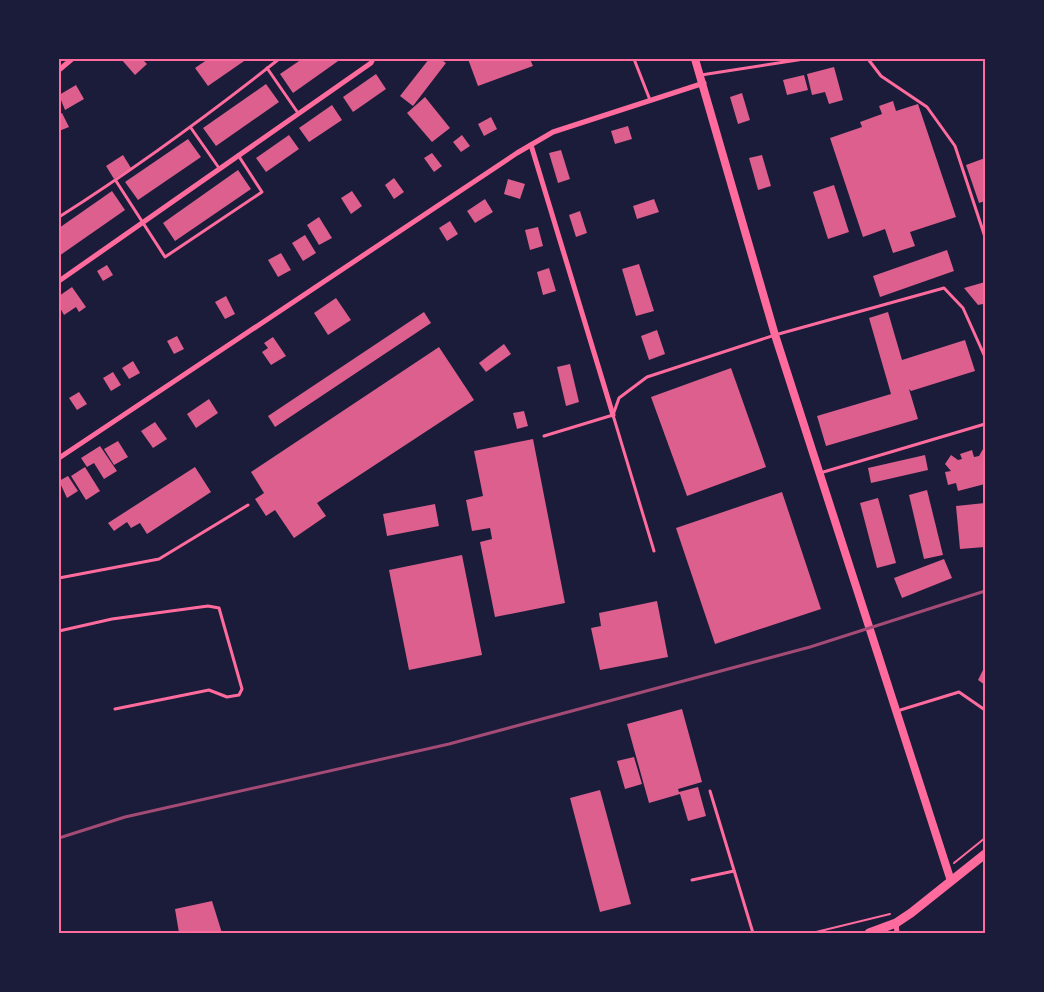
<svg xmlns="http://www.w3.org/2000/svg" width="1044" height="992" viewBox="0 0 1044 992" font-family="'Sofia Sans Condensed',sans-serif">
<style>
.building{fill:#dd5f8e}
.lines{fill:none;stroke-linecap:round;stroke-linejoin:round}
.path{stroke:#ff6b9d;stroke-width:2}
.service{stroke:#ff6b9d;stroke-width:3}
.minor{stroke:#ff6b9d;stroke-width:5}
.tertiary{stroke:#ff6b9d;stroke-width:8}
.secondary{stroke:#ff6b9d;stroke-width:9}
.rail{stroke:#a44b75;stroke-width:3}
.neatline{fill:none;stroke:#ff6b9d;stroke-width:2}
</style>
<rect width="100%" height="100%" fill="#1b1b3a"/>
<g class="building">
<path d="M121,59h21l5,5 -12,11z"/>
<path d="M208,59h39l-39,27 -13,-18z"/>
<path d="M302,59h39l-48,34 -13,-19z"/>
<path d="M429,59h11l6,4 -33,43 -13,-10z"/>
<path d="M468,59h62l3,7 -55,20z"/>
<path d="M834,67l9,33 -14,4 -4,-12 -13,3 -5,-21z"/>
<path d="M376,74l10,15 -33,23 -10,-15z"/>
<path d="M804,75l4,15 -21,5 -4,-15z"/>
<path d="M266,84l13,18 -63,44 -13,-18z"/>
<path d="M76,85l8,14 -19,11 -6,-15z"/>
<path d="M742,93l8,27 -12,4 -8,-27z"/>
<path d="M425,97l25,31 -18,14 -25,-29z"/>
<path d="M893,101l3,10 22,-7 38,113 -46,15 5,14 -22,7 -8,-24 -22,8 -33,-99 32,-11 -2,-5 22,-8 -3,-8z"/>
<path d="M332,105l10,15 -33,22 -10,-14z"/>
<path d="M62,113l7,14 -10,4v-17z"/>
<path d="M491,117l6,12 -13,7 -6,-12z"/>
<path d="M628,126l4,13 -17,5 -4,-13z"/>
<path d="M289,135l10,14 -33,23 -10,-14z"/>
<path d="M462,135l8,11 -9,6 -8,-10z"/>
<path d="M188,139l13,18 -63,43 -13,-18z"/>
<path d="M561,150l9,29 -12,4 -9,-30z"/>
<path d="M432,153l10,13 -8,6 -10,-14z"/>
<path d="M123,155l8,13 -17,11 -8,-13z"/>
<path d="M762,155l9,31 -13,4 -9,-32z"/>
<path d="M985,158v43l-6,2 -13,-38z"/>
<path d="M238,170l13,19 -76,52 -12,-18z"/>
<path d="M394,178l10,14 -10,7 -9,-14z"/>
<path d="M508,179l17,5 -5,15 -16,-5z"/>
<path d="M834,185l15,47 -21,7 -15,-47z"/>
<path d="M112,191l13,19 -66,46v-28z"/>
<path d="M352,191l10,15 -11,8 -10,-16z"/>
<path d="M485,199l8,13 -18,11 -8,-12z"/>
<path d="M654,199l5,13 -22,7 -4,-13z"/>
<path d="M580,211l7,22 -11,4 -7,-22z"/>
<path d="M319,217l13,21 -13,7 -12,-20z"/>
<path d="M450,221l8,13 -11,7 -8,-13z"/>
<path d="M538,227l5,19 -13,4 -5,-20z"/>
<path d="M305,235l11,18 -13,8 -11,-18z"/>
<path d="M947,250l7,21 -74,26 -7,-21z"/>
<path d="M281,253l10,17 -13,7 -10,-17z"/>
<path d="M639,264l15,47 -18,5 -14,-47z"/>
<path d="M107,265l6,10 -10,6 -6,-10z"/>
<path d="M549,268l7,23 -13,4 -6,-23z"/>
<path d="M985,282v29l-2,-7 -5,1 -14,-17z"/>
<path d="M72,287l14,20 -7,5 -3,-5 -12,8 -5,-9v-10z"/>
<path d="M226,296l9,18 -10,5 -10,-17z"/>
<path d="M336,298l15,22 -23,15 -14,-22z"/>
<path d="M424,312l7,11 -156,104 -7,-11z"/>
<path d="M888,312l14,48 63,-20 10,31 -64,20 -2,-2 9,30 -92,27 -9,-30 74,-22 -22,-76z"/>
<path d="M657,330l8,24 -16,6 -8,-24z"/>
<path d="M177,336l7,13 -10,5 -7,-13z"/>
<path d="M273,337l13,19 -15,9 -9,-13 6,-4 -4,-5z"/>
<path d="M504,344l7,10 -25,18 -7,-9z"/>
<path d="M439,347l35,53 -157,103 9,13 -32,22 -19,-28 -9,6 -11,-17 9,-6 -13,-21z"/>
<path d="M133,361l7,12 -11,6 -7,-11z"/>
<path d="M570,364l9,38 -13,4 -9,-39z"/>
<path d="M731,368l35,99 -79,29 -36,-99z"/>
<path d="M113,372l8,13 -10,6 -8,-13z"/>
<path d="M79,392l8,12 -10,6 -8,-12z"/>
<path d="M209,399l9,14 -22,15 -9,-14z"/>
<path d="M524,411l4,15 -11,3 -4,-16z"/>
<path d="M155,422l12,17 -14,9 -12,-17z"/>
<path d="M533,439l32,164 -70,14 -15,-75 12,-3 -2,-11 -18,3 -6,-31 17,-4 -9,-45z"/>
<path d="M118,441l10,16 -14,8 -10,-16z"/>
<path d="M100,446l17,25 -13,8 -10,-16 -7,4 -6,-9z"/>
<path d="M983,449l2,2v33l-27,7 -2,-8 -8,2 -3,-13 6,-1 -6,-7 6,-9 7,5 4,-1 -2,-5 12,-4 2,7 5,-1z"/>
<path d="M925,455l3,15 -57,13 -3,-15z"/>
<path d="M85,467l15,24 -14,9 -15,-24z"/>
<path d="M195,467l16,25 -64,42 -7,-11 -9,5 -4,-6 -13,9 -6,-8z"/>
<path d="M68,476l10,15 -11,7 -8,-17z"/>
<path d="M927,490l16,65 -19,4 -15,-64z"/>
<path d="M782,492l39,117 -106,35 -39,-116z"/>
<path d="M878,498l18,65 -19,5 -17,-65z"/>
<path d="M985,503v44l-25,2 -4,-43z"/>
<path d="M435,504l4,22 -52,10 -4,-22z"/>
<path d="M462,555l20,100 -73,15 -20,-100z"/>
<path d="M944,559l8,19 -50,20 -8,-20z"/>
<path d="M657,601l11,56 -68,13 -9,-42 10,-2 -2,-13z"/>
<path d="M983,670l2,2v13l-7,-5z"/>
<path d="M682,709l20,73 -24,7 1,3 19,-5 8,29 -18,5 -8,-27 -31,9 -22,-79z"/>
<path d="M634,757l8,27 -17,5 -8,-28z"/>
<path d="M600,790l31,114 -31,8 -30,-114z"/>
<path d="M212,901l10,32h-43l-4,-24z"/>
</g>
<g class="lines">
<g class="path">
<path d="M954,863l31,-25"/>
<path d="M812,933l78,-19"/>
</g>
<g class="service">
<path d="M634,59l16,41"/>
<path d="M868,59l13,17 46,31 28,39 30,91"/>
<path d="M267,68l31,45"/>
<path d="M701,75l103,-16"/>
<path d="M191,128l28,40"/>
<path d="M116,181l49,76 97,-65 -24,-37"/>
<path d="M59,217c77,-49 148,-101 220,-158"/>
<path d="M613,415l41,136"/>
<path d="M544,436l69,-21 6,-17 28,-21 128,-42 169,-47 19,20 22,49"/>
<path d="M820,473l165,-49"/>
<path d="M59,578l100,-19 89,-54"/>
<path d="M59,631l53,-12 96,-13 11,2 23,81 -3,6 -12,2 -18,-7 -94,19"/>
<path d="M897,711l62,-19 26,18"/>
<path d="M710,791l43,142"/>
<path d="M692,880l42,-9"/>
</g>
<g class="minor">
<path d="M59,70l13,-11"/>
<path d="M531,145l82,270"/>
<path d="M59,281l312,-218 2,-4"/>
<path d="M59,458l458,-305 36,-21 151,-49"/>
<path d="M896,923l1,10"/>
</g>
<path class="tertiary" d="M695,59l80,276 176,546"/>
<path class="secondary" d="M869,933l27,-10 15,-10 74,-59"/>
<path class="rail" d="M59,838l66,-21 324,-73 361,-97 175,-56"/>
</g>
<rect width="1044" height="992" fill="none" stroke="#1b1b3a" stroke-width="120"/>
<rect x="60" y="60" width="924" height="872" class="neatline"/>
</svg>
